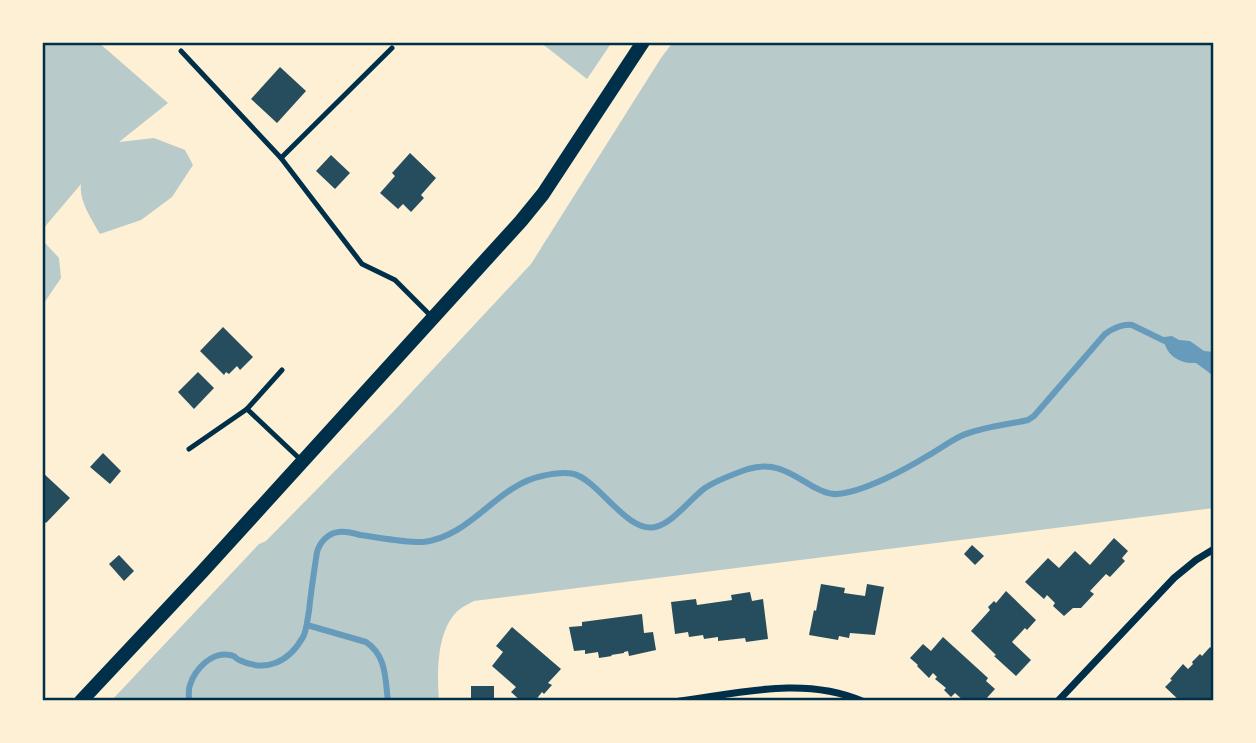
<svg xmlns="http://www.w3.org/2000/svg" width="1256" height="743" viewBox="0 0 1256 743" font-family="'Noto Sans',sans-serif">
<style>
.green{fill:#b9caca}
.water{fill:#669bbc}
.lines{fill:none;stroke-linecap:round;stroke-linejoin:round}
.stream{stroke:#669bbc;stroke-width:6}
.building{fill:#264d5e}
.service{stroke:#003049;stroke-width:5}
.minor{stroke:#003049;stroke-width:7}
.secondary{stroke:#003049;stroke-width:14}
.neatline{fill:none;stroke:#003049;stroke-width:2.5}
</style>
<rect width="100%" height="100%" fill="#fdf0d5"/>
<g class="green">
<path d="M42,42h56l70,61 -49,39 35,-4 31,12 8,15 -21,32 -31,23 -41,14c-9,-16 -21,-33 -19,-50l-39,46z"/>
<path d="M540,42h72l-25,37z"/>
<path d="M673,42h541v466l-740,93c-4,2 -10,5 -14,8 -24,19 -23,65 -21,92h-328l148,-157 7,-3 128,-130 137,-147 130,-206z"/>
<path d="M42,243h3l14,15 2,20 -19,28z"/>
</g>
<path class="water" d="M1172,336l7,4 11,1 14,10 10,1v22h-3l-15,-11c-16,1 -32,-8 -32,-26z"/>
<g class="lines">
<g class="stream">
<path d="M307,625l59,17c21,14 19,37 22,59"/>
<path d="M189,701c0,-5 -1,-11 1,-16 5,-16 22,-34 40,-30 8,2 2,1 9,5 27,13 50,2 64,-23 4,-7 4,-17 6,-26 2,-20 5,-39 8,-59 3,-10 11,-19 22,-20 7,-1 14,1 21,3 16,2 47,8 63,7 48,-5 74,-57 119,-66 9,-2 23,-4 32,-2 25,7 54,60 81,53 18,-4 35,-28 50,-39 12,-8 29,-14 43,-19 27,-8 42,4 64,17 8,4 16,9 25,8 27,-2 69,-25 92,-39 11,-6 21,-14 32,-19 20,-9 45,-11 67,-16l6,-4 71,-82c7,-5 17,-10 27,-9l39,19"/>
</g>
</g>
<g class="building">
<path d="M280,67l26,24 -29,32 -26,-24z"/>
<path d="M410,153l26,25 -15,17 3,3 -13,14 -8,-8 -5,5 -18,-16 15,-17 -3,-3z"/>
<path d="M331,155l19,18 -15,16 -19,-18z"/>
<path d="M223,327l30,30 -13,13 -3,-4 -8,8 -3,-2 -2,3 -24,-24z"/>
<path d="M198,372l16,16 -20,21 -16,-17z"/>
<path d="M103,453l18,18 -11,13 -20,-17z"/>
<path d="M42,472l28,26 -24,25 -4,-4z"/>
<path d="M1114,538l14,13 -6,7 3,3 -15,16 -4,-3 -16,17 4,3 -13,14h-8l-9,8 -11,-10 2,-3 -8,-8 -3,4 -19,-17 23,-24 11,10 16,-17 15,14z"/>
<path d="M972,545l12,11 -9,9 -11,-11z"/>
<path d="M119,555l15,16 -10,10 -15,-17z"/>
<path d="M821,584l24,4 -1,5 21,3 2,-12 17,3 -9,48 -25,-2 -1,5 -10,-2 -1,4 -29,-5 5,-25 2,1z"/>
<path d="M1006,591l30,29 -9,10 -2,-2 -13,14 19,18 -15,16 -22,-20 2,-1 -25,-24 19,-21 -2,-3 6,-6 2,2z"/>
<path d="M750,592l2,9 11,-2 5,40 -22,3 -1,-4 -27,3v-4l-14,2 -1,-4 -14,2 -1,-5 -13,2 -4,-32 25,-3 1,6 35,-5 -1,-5z"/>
<path d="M642,614l2,19 9,-1 3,18 -27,6 -1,-5 -4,1v1l-13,2 1,1 -13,2 -1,-6 -13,2v-4l-11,1 -5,-24 13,-1v-4z"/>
<path d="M512,627l49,42 -13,14 4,2 -8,9 -2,-2 -7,9h-14l-10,-9 5,-5 -24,-21 11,-14 -7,-6z"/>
<path d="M943,637l45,41 -2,3 9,8 -10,11 -1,-2 -3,3h-9l-4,-3 -4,3 -9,-8 -4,4 -7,-7 2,-2 -11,-9 2,-2 -4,-4 -4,5 -12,-12 1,-1 -8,-7 13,-14 8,7z"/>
<path d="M1210,647l4,4v50l-4,-2 -2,2h-20l-3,-3 -5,3 -15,-14 7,-7 -2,-1 13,-15 5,5 5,-5 -1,-2 8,-8 2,2z"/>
<rect x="471" y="686" width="23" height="15"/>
</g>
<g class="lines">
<g class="service">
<path d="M392,48l-111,110 81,106 33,16 37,37"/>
<path d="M181,51l100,107"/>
<path d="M282,370l-35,39 54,51"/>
<path d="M189,449l58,-40"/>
</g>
<g class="minor">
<path d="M680,701c60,-8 125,-25 182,0"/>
<path d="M1058,701l116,-123 22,-18 18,-11"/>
</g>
<path class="secondary" d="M81,701l121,-129 319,-351 22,-27 100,-152"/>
</g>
<rect width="1256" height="743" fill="none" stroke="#fdf0d5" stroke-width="88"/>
<rect x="44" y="44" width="1168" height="655" class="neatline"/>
</svg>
